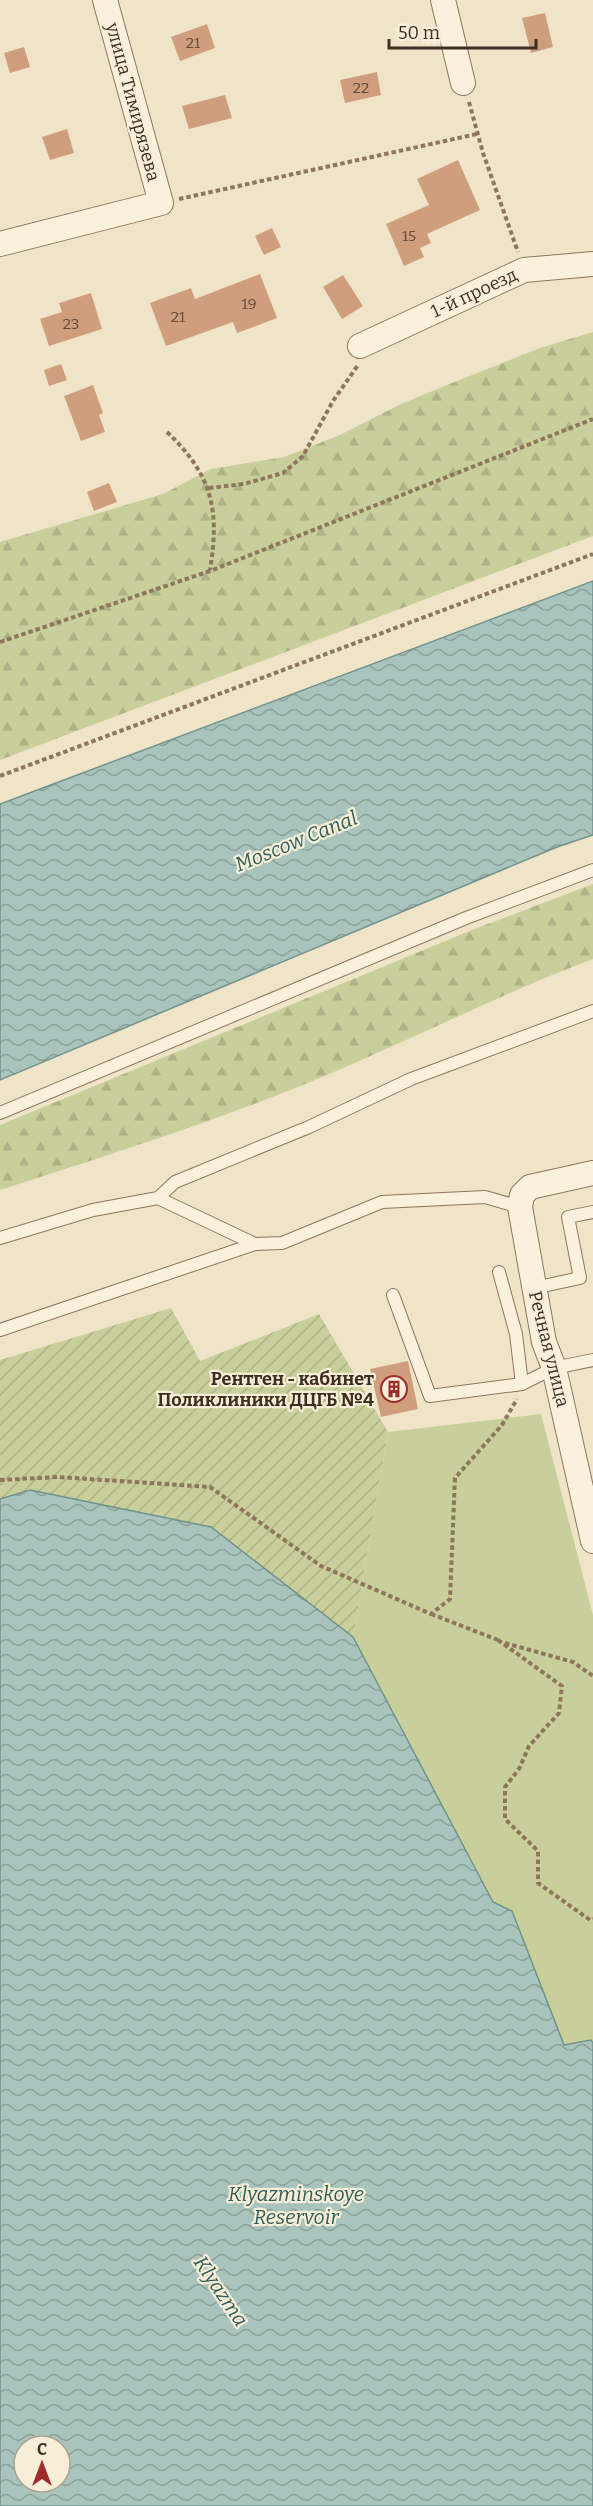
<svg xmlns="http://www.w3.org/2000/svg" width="593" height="2506" viewBox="0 0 593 2506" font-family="Bitter,serif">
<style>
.forest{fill:url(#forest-firs)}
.park{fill:#c9cf9b}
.garden{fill:url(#garden-furrows)}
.water{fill:url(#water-waves);stroke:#6f938a;stroke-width:1.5;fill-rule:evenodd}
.building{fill:#cf9f7d}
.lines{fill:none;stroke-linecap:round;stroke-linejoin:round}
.service-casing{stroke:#8d765c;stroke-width:14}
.minor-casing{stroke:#8d765c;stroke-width:26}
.path{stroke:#8d765c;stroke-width:4;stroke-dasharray:4.5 3;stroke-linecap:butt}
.service{stroke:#faf1dc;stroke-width:12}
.minor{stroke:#faf1dc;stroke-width:24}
.labels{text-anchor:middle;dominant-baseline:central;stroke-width:4.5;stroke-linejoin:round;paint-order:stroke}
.number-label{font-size:15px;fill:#624a37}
.street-label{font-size:18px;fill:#3d2e20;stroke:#f7eed8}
.poi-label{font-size:18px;font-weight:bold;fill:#3d2e20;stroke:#f7eed8;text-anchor:end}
.water-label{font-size:20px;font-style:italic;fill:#2f5d5a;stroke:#f7eed8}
</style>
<defs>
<pattern id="forest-firs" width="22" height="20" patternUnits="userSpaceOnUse" patternTransform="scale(1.5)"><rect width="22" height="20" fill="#c9cf9b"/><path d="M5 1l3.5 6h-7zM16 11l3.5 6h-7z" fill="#aeb285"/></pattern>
<pattern id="garden-furrows" width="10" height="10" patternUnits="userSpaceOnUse" patternTransform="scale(1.5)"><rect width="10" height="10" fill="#c9cf9b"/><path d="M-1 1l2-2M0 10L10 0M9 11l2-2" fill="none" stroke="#aeb285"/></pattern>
<pattern id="water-waves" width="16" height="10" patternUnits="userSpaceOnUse" patternTransform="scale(1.5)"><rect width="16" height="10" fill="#a9c4bc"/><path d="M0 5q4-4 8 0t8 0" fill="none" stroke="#8ba098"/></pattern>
</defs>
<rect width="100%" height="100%" fill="#f0e4c8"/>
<g class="forest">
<path d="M593,332v204l-593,224v-218l163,-48 48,-25 73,-12 56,-22 61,-31 51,-21 88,-35z"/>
<path d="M593,884v75c-88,33 -172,76 -259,113 -108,46 -222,82 -334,118v-65l472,-195z"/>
</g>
<path class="park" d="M541,1414l52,201v428l-2,-3 -27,5 -52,-134 -19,-9 -140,-265 35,-205z"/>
<path class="garden" d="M171,1308l29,53 119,-47 69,118 -35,205 -142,-110 -181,-37 -30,9v-139z"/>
<g class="water">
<path d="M593,581v254l-36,12 -557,233v-276z"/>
<path d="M30,1490l181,37 142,110 140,265 19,9 52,134 27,-5 2,3v463h-593v-1007zM24,2446h36v36h-36z"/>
</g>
<g class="building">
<path d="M545,13l8,34 -22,6 -9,-35z"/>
<path d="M207,24l8,24 -35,13 -9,-24z"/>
<path d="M24,47l6,20 -20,6 -6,-20z"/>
<path d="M377,72l4,23 -36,8 -5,-23z"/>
<path d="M225,95l7,23 -43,11 -7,-23z"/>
<path d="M67,129l7,24 -24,7 -8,-23z"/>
<path d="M458,160l22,50 -53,24 4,9 -11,5 4,9 -20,9 -18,-42 43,-19 -12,-26z"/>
<path d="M272,228l9,19 -17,8 -9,-19z"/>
<path d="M260,274l17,44 -40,15 -4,-11 -67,24 -16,-43 41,-15 4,11z"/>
<path d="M343,275l20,31 -21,13 -19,-32z"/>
<path d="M91,293l11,36 -53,17 -9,-27 22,-7 -3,-9z"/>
<path d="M61,364l6,16 -18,6 -5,-16z"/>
<path d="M93,385l10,28 -4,2 6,17 -24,9 -17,-45z"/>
<path d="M109,483l8,19 -23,9 -7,-19z"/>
<path d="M408,1361l10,48 -37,8 -11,-48z"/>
</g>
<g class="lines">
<defs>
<g id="service">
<path d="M0,1113l466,-195 127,-48"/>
<path d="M158,1198l97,46 27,-1 100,-41 103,-5 35,10"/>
<path d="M0,1238l93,-28 65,-12 17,-16 134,-55 102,-48 182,-68"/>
<path d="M499,1272l17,62 6,50"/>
<path d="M534,1288l46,-10 -12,-61 25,-5"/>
<path d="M393,1295l37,101 92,-12 32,-16 39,-8"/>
<path d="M0,1330l255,-86"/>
</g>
<g id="minor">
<path d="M443,0l20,83"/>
<path d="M0,244l161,-41 -56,-203"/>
<path d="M360,346l164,-76 69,-6"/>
<path d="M593,1173l-63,14 -8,8 -2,12 24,135 10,26 39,173"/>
</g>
</defs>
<use href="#service" class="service-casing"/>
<use href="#minor" class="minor-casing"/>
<g class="path">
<path d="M469,102l14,51 35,99"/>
<path d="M179,199l298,-65"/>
<path d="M167,432c45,43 53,77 43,138"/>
<path d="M209,488l35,-4 39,-11 20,-17 30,-55 25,-36"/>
<path d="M0,642l210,-71 383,-152"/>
<path d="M0,776l593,-222"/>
<path d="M0,1480l58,-3 152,10 111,79 110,48 19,-15 5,-121 47,-53 15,-26"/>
<path d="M431,1614l67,26"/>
<path d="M498,1640l64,46 -3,27 -30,33 -10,23 -14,18v32l33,32v32l52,37 3,-1"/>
<path d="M505,1643l68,19 20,14"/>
</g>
<use href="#service" class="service"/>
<use href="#minor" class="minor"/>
</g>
<defs>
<symbol id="building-ring" viewBox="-11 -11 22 22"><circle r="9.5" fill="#f7eed8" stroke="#9e2a2b" stroke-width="1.5"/><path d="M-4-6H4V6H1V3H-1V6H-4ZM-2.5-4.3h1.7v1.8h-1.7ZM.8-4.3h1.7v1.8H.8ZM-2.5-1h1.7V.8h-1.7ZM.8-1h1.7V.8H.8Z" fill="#9e2a2b"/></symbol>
</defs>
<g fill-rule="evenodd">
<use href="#building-ring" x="379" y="1374" width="30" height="30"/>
</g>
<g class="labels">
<g class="number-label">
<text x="193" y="43">21</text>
<text x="361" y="88">22</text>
<text x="409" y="236">15</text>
<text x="249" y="304">19</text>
<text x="178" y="317">21</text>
<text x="71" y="324">23</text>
</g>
<g class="street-label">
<text transform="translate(133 102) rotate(75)">улица Тимирязева</text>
<text transform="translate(474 293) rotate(-25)">1-й проезд</text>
<text transform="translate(549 1349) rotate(76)">Речная улица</text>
</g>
<g class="poi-label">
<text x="374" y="1379">Рентген - кабинет<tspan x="374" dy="21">Поликлиники ДЦГБ №4</tspan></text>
</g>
<g class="water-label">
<text transform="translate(296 841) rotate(-22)">Moscow Canal</text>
<text x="296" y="2194">Klyazminskoye<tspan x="296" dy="23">Reservoir</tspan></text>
<text transform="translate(221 2291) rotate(56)">Klyazma</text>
</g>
</g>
<g transform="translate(42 2464)"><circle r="28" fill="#f7eed8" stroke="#ada18e" stroke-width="1.5"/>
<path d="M0-4.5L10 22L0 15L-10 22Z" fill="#9e2a2b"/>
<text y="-9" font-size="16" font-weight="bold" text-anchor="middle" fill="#3d2e20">С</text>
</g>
<path d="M389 39v9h147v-9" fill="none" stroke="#3d2e20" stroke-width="3"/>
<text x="398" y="39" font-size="18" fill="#3d2e20" stroke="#f7eed8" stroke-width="4.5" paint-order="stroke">50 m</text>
</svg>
